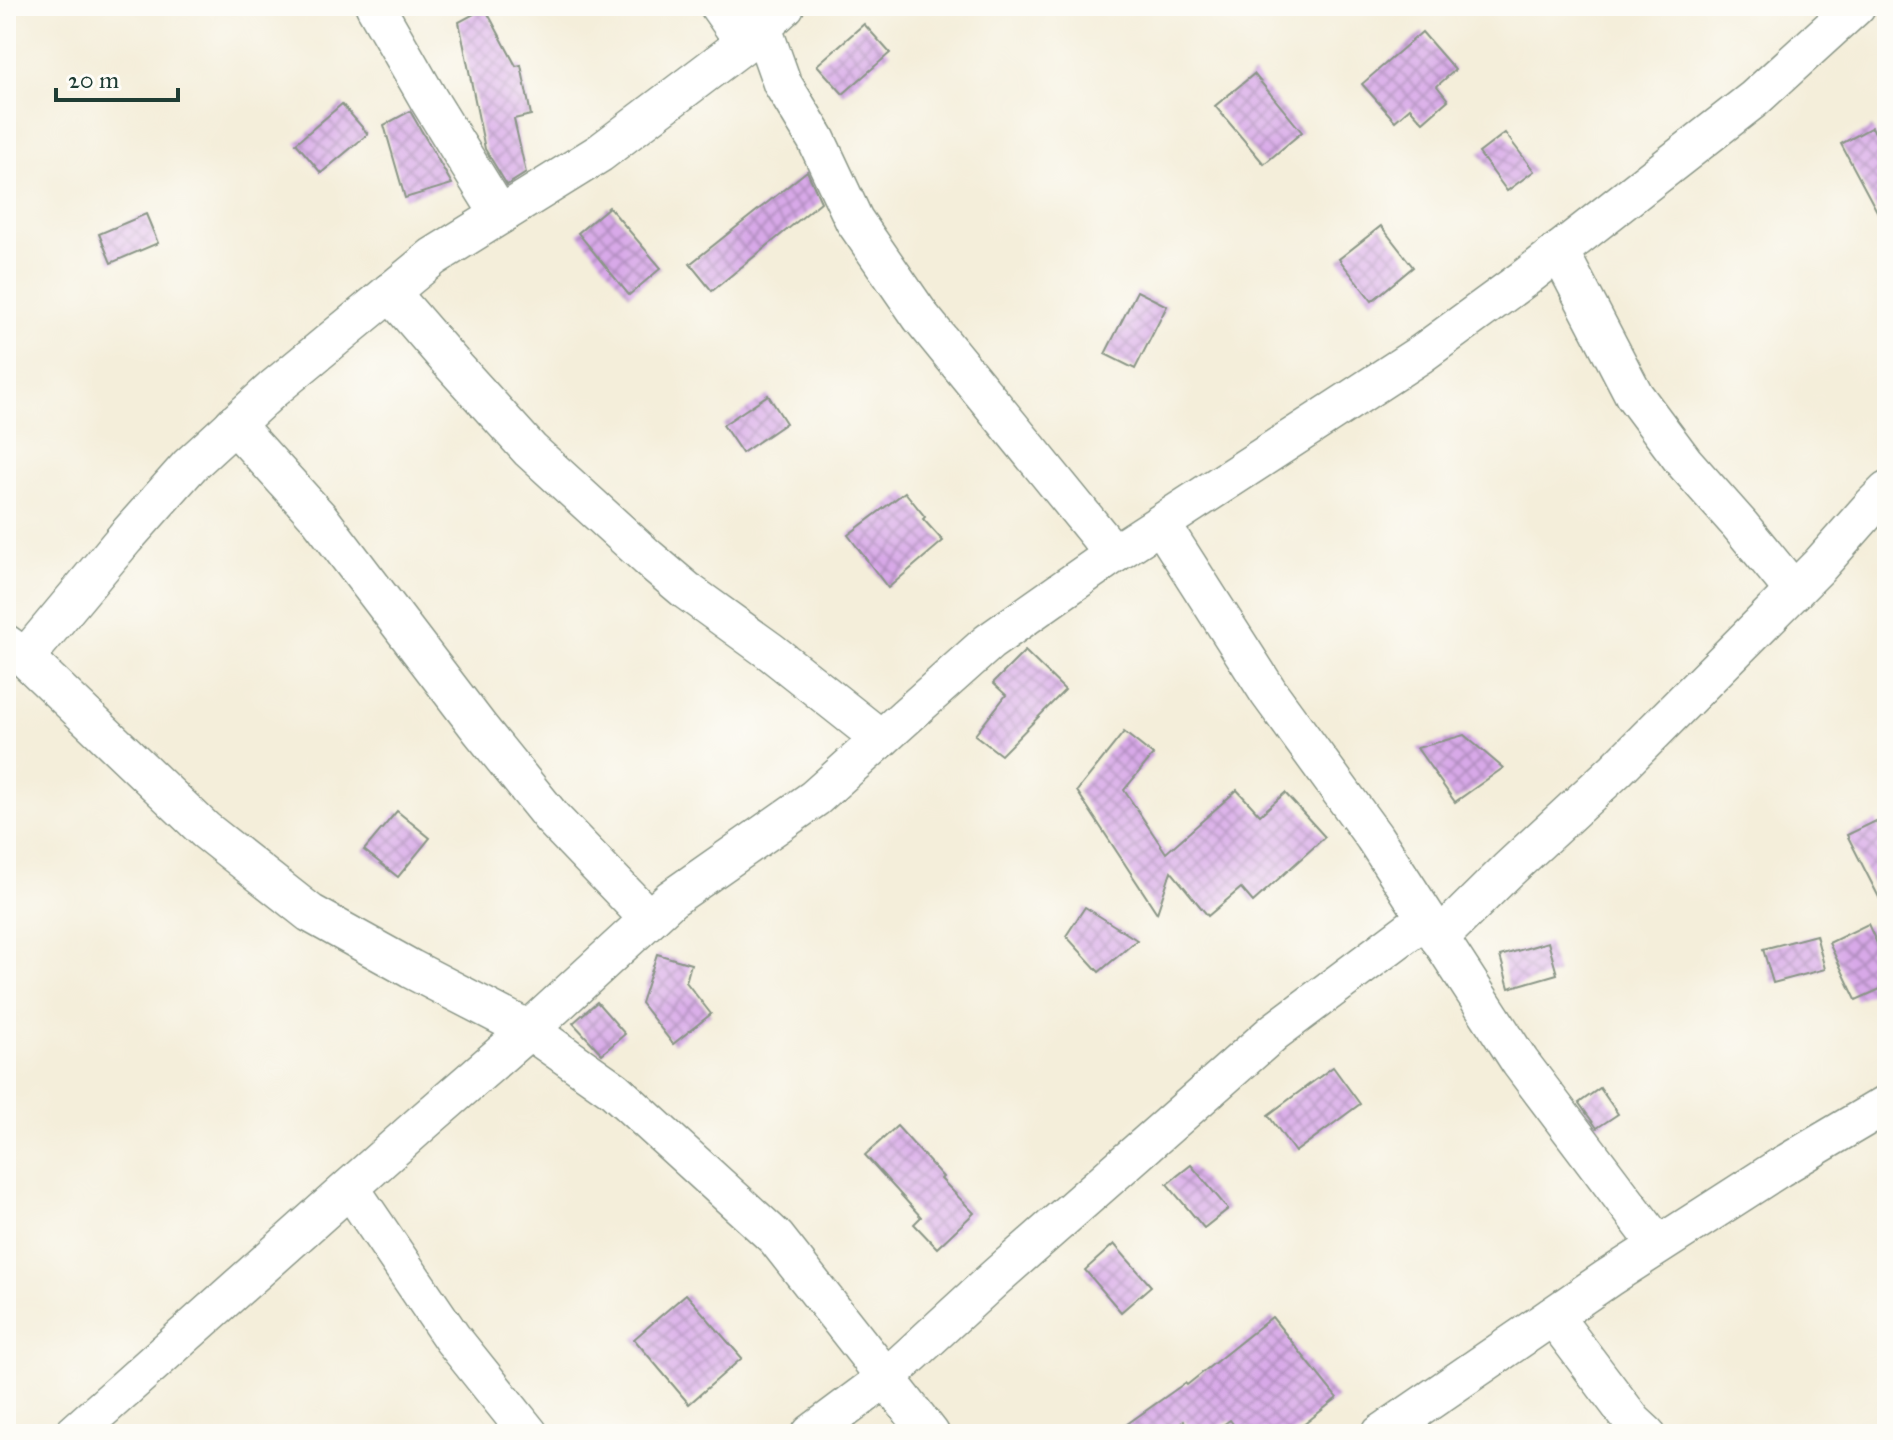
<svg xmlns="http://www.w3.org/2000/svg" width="1893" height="1440" viewBox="0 0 1893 1440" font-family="'IM FELL Great Primer',serif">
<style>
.building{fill:url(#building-cross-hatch)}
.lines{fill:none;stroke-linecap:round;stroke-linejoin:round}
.minor-casing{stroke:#8a9687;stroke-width:41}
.minor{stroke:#fff;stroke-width:38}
</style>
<defs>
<pattern id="building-cross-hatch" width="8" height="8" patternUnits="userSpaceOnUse" patternTransform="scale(2)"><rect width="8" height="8" fill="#d8a9e8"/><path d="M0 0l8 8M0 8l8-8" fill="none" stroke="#af8bbd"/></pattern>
</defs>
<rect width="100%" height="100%" fill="#fdfcf7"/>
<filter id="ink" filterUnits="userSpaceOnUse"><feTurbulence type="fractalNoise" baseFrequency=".0125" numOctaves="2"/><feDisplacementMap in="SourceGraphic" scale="16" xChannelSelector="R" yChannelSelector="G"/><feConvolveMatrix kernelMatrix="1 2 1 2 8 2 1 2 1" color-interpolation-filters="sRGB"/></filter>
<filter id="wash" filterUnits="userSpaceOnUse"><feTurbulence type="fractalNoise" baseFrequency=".006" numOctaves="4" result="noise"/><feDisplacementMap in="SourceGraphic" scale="32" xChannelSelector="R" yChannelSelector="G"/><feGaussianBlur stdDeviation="1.8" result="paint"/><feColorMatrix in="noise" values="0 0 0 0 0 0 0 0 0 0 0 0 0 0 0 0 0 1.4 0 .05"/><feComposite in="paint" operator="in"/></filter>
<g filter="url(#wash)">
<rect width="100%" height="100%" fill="#f4eeda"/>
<g id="blocks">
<g class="building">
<path d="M485,8l31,58 5,-1 10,50 -17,4 12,54 -19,12 -22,-36 -26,-127z"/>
<path d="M864,24l26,29 -47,41 -26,-29z"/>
<path d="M1422,32l33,38 -18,16 11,14 -25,22 -13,-14 -15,13 -33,-37z"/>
<path d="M1254,74l48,58 -38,32 -49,-58z"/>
<path d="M342,104l26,30 -47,39 -25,-30z"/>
<path d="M410,111l42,73 -47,14 -21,-73z"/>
<path d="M1872,127l15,28v75l-46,-86z"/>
<path d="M1505,133l29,38 -27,20 -28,-38z"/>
<path d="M807,171l14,31 -109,89 -22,-27z"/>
<path d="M609,207l52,61 -32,27 -51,-62z"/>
<path d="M146,214l12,29 -47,20 -12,-29z"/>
<path d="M1381,226l32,41 -41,34 -33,-42z"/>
<path d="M1137,291l30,15 -32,63 -30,-15z"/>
<path d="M768,395l18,28 -44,30 -19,-28z"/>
<path d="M905,492l20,25 -2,2 20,22 -55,47 -40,-53z"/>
<path d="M1025,651l40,39 -64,65 -26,-20 31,-40 -13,-12z"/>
<path d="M1124,732l29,23 -29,35 42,63 71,-63 23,25 25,-22 40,44 -72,65 -12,-14 -33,28 -37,-45 -14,42 -80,-122z"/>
<path d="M1464,735l39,33 -48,34 -38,-54z"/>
<path d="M397,811l33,27 -32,39 -34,-27z"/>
<path d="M1876,821l11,22v70l-40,-78z"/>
<path d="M1085,907l52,33 -38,32 -33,-36z"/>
<path d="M1868,924l19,41v21l-31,14 -27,-57z"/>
<path d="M1816,935l9,34 -52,14 -10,-34z"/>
<path d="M1548,942l9,32 -48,14 -9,-32z"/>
<path d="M657,954l34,10 -5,18 25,32 -38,30 -32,-41z"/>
<path d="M597,1002l28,32 -23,20 -29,-31z"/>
<path d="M1333,1067l27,37 -65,48 -27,-37z"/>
<path d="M1600,1088l18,26 -21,14 -18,-25z"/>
<path d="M897,1126l46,51 -2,2 33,34 -37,35 -23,-24 7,-7 -56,-62z"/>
<path d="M1191,1165l37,44 -24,19 -37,-44z"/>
<path d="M1114,1244l37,42 -30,26 -36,-42z"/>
<path d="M686,1294l56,64 -53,46 -55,-65z"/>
<path d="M1272,1317l65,81 -45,36h-51l-11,-14 -20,14h-16l-10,-13 -18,13h-53l72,-51 2,2z"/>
</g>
</g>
</g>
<g filter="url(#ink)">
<use href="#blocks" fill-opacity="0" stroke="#8a9687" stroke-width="2"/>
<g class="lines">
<defs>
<g id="minor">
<path d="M375,6l54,94 71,115"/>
<path d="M719,6l26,37"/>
<path d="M762,27l20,56 34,56 38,81 67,97 193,237"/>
<path d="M1559,251l75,144 50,67 55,62 55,67"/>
<path d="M390,292l63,73 77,85 118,108 39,33 83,60 111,88"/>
<path d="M234,424l86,95 160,210 72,89 97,101"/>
<path d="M1161,524l108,169 105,144 146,225 138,183"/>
<path d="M6,644l19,14 100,-120 65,-73 83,-76 160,-132 167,-104 145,-110 40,-37"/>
<path d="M25,658l180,172 105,83 101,56 118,61 85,60 162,148 154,196"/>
<path d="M1439,938l69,-68 108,-100 203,-204 52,-59 16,-16"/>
<path d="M350,1188l102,150 77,96"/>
<path d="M1553,1316l80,106 13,12"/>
<path d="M74,1434l347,-310 108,-94 142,-131 144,-101 174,-156 125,-88 307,-200 104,-76 229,-179 102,-93"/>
<path d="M811,1434l75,-56 110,-101 278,-245 152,-114"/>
<path d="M1381,1434l227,-156 171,-110 108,-64"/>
</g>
</defs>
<use href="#minor" class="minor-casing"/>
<use href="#minor" class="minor"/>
</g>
</g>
<rect width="1893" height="1440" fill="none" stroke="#fdfcf7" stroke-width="32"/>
<path d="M56 88v12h122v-12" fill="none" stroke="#1f3d34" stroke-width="4"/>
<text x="68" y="88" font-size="24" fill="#1f3d34" stroke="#fdfcf7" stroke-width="6" paint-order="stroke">20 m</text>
</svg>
